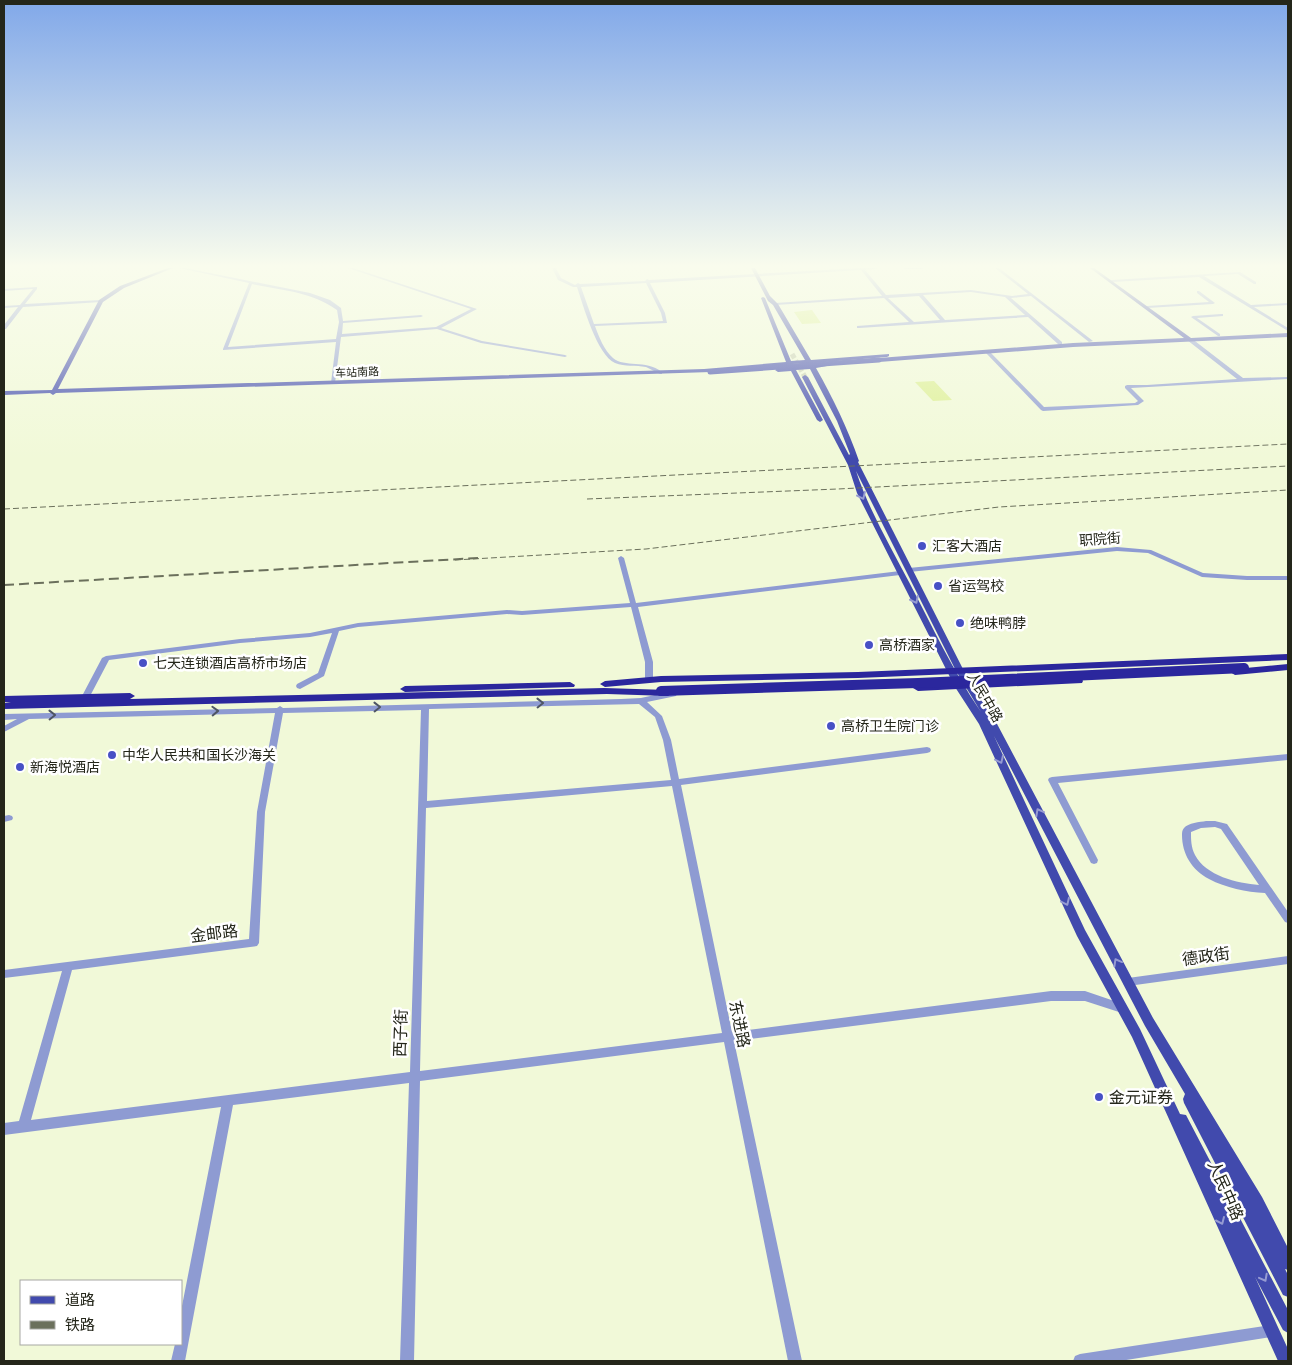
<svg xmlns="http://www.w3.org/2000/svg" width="1292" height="1365" viewBox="0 0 1292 1365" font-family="'IBM Plex Sans','Noto Sans SC',sans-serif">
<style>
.green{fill:#dcef92}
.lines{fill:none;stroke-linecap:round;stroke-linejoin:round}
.major-tunnel{stroke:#c8cfb2;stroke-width:5;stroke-dasharray:5 2.5;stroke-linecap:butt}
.minor{fill:#8e9bd2;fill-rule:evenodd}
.major{fill:#414aad;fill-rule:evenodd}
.highway{fill:#2b279d;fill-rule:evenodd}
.rail-far1{stroke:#6b705c;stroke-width:1;stroke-dasharray:6 3;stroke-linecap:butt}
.rail{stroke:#6b705c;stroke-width:2;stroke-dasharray:10 5;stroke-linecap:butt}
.major-bridge{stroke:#414aad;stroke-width:5}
.highway-bridge{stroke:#2b279d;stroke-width:10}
.oneway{stroke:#969bd2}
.oneway2{stroke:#4e5564}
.poi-dot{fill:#4750c5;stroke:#fff;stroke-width:2}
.labels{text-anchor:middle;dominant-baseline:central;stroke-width:5;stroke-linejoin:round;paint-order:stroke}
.far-street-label{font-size:11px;fill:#24261a;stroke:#fff}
.street-label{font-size:14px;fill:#24261a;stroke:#fff}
.poi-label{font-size:14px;fill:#24261a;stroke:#fff;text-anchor:start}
.near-street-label{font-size:16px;fill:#24261a;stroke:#fff}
.near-poi-label{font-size:16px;fill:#24261a;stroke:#fff;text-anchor:start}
</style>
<rect width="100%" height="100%" fill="#f1f9d8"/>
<g class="green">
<path d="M812,310l9,13 -19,1 -8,-12z"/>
<path d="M934,381l18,19 -19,1 -18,-19z"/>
</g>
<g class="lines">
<path class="major-tunnel" d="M792,354l13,23"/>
<g class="minor">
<path d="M179,268h6l125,25 20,7 11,8 2,13 78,-6 2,1 -2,1 -78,6 -1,11 94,-7 35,-18 -123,-41h5l124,41 -36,19 41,13 83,14 2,1 -2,1 -84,-14 -44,-14 -96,8 -6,46 -2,1 -2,-1 5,-41 -113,8v-1l26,-66zM252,284c29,6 61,8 85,26l2,12 -3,17 -108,8z"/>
<path d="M552,268h4l5,10 14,7 3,-2 2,1 65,-3 2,-2 2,1 210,-12h18l-2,1 -10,1 21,25 85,-5 41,6 16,-2 -33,-26h4l94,73 -4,1 -58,-46 -20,2 51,44v2h-4l-30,-27 -169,11h-2v-2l52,-4 -25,-24 -109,7 -2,-1 2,-1 107,-7 -21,-26 -211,13 15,30 2,10 -72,3c4,11 9,24 18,32 12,10 32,1 49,14v2h-2c-5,-2 -9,-5 -14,-7 -10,-2 -21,0 -31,-4 -18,-8 -32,-58 -38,-76h-4l-15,-7zM646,283l15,30 2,8 -69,3 -13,-37zM971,292l34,5 20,18 -80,5 -22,-25zM919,296l21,24 -26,2 -26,-24z"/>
<path d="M904,268h20l-2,1h-16z"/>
<path d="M1240,272l16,10v2h-2l-16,-10 -34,2 47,29 37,-2v2l-34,2 34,21v3l-89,-54 -87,5 -2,-1 2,-1z"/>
<path d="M37,287v2l-12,15 76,-4 2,1 -2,1 -78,5 -17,22h-2v-4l14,-18 -14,1v-2l16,-1 13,-16 -29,2v-2z"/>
<path d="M1197,291h2l16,12 -2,1 -66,4 -2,-1 2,-1 62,-4 -12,-9z"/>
<path d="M1221,314h2v2l-26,2 23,16v2h-2l-27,-19 2,-1z"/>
<path d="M1187,338h4l52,40 45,-1v2l-157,9 13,13 -6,4 -95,6 -2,-1 -56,-58 4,-1 55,56 91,-4 3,-2 -13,-13v-2l2,-1h20l90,-6 -50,-39z"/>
<path d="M1117,547l34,3 52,23 44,3h41v4h-41l-45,-3 -54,-24 -31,-2 -208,21 -3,-2 3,-2z"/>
<path d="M621,556l3,2 12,45 264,-32 3,2 -3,2 -262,32 15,55v18l-4,2 -4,-2v-18l-14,-55 -109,8 -15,-1 -149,13 -19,4 -15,45 -24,13 -3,-1 -1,-2 1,-2 21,-11 14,-40 -22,4 -70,6 -131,17 -20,38h-6l-1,-2 20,-38 4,-2 134,-17 70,-6 48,-10 149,-13 15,1 108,-8 -12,-45z"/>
<path d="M673,691l4,3 -1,2 -29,6 15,14 9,24 8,39 248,-32 3,1 1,2 -1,2 -3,1 -246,32 51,247 319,-41h34l41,14 1,3 -1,3 -4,2 -37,-12h-34l-317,40 68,320h-14l-64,-319 -304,39 -6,280h-14l9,-278 -176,22 -48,256h-14l4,-17h6v-33l40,-204 -217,28v-12l15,-2 43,-150 -58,7v-8l245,-31 8,-127 18,-99 -246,6 -25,13v-6l13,-7 -13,1v-6l273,-6 3,-2 3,2 338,-9 20,-1zM639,704l16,13 8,23 8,40 -244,21 2,-92zM421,710l-11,362 -379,48 41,-150 185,-24 2,-3 6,-131 18,-99zM672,786l50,247 -302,38 6,-263z"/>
<path d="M1288,754v6l-230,23 40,77 -1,3 -3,1 -3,-1 -43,-83 1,-2 3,-1z"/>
<path d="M9,815l3,1 1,2 -1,2 -8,2v-6z"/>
<path d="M1206,821h9l12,3 61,88v11l-3,-1 -20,-29c-19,-1 -39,-5 -56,-14 -17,-9 -27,-25 -27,-44 0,-2 0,-5 2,-7 4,-5 16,-6 22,-7zM1215,827l6,2 38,56c-22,-2 -53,-9 -64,-30 -4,-8 -4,-15 -4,-23l10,-4z"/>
<path d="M1288,956v8l-160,22 -4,-1 -1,-3 1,-3 4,-1z"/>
<path d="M1271,1325l5,1 1,5 -1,5 -5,1 -151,24h-47l2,-5 5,-2z"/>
</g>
<g class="major">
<path d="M168,268h5l-49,20 -21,14 -45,87 646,-20 82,-7 -25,-64 2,-1 2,1 26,63 14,-1 -32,-55 -5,-4 -17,-33h4l15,28 8,8 33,56 78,-6v2l-2,1 -74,6 1,2 10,-1 3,2 -11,2c17,30 32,61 43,93l-1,1 106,209 32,51 157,296 109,179 26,51v22l-3,-1 3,6v22l-5,-2 -99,-192 -1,-4 2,-5 -40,-68 -151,-290 91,194 55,99 40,85 6,1 102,195v23l-5,-3 -28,-53 33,72v12h-10l-146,-324 -55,-101 -98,-212 -24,-37 -98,-194 -9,-28 -46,-88 3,-2 3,2 41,78 1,-1 -13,-33 -27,-52 -14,1 27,50 -3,2 -3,-2 -26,-49 -13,1 -3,-2 3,-2 11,-1 -1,-2 -77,7 -655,21 -3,2 -3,-2 -46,2v-4l48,-1 47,-90 21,-14zM807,363l2,3 -15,1 -1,-3zM856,471l100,200 25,41c-28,-41 -49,-86 -72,-130 -19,-36 -40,-72 -53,-111z"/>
<path d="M1090,268h4l97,70 97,-5v4l-215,10 -194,15 -3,-2 3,-2 194,-15 111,-5z"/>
</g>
<g class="highway">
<path d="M1288,654v6l-430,18 -197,4 -56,5 -5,-3 5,-3 56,-5 197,-4z"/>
<path d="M1288,664v6l-53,5 -5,-3 5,-3z"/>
<path d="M1078,678l4,1 1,2 -1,2 -164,8 -5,-3 5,-3z"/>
<path d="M570,682l5,3 -1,2 -169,5 -5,-3 5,-3z"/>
<path d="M604,688l64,2 5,3 -5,3 -61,-2 -603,15v-6l7,-1h-7v-6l126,-3 5,3 -5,3z"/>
</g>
<g class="rail-far1">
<path d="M587,499l251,-10 450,-23"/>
<path d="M4,509l1284,-65"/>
<path d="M455,560l191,-11 353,-42 289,-17"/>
</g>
<path class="rail" d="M4,585l474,-27"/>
<path class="major-bridge" d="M710,372l169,-12"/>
<path class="highway-bridge" d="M661,691l257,-8 326,-15"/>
</g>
<defs><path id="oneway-chevron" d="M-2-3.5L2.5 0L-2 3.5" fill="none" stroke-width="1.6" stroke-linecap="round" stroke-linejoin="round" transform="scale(1.25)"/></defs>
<g class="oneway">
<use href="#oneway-chevron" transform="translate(862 496) rotate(65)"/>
<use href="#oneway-chevron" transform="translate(915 600) rotate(63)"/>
<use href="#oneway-chevron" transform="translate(1000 760) rotate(65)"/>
<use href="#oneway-chevron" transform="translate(1039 812) rotate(-118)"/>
<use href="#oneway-chevron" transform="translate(1066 902) rotate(65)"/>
<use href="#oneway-chevron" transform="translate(1117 962) rotate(-119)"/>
<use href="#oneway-chevron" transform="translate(1221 1221) rotate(66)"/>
<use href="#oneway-chevron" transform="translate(1264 1278) rotate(62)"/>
</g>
<g class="oneway2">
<use href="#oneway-chevron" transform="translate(540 703) rotate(-1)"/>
<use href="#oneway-chevron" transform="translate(377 707) rotate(-1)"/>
<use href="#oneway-chevron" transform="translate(215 711) rotate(-2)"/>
<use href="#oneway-chevron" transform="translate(52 715) rotate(-1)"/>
</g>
<linearGradient id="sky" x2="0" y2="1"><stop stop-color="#81a8e9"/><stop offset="0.58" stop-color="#f9fced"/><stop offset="1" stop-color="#f9fced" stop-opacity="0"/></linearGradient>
<rect width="1292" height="459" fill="url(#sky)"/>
<g class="poi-dot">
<circle cx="922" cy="546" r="5"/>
<circle cx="938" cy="586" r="5"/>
<circle cx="960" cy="623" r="5"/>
<circle cx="869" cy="645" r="5"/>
<circle cx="143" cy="663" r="5"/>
<circle cx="831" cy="726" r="5"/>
<circle cx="112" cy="755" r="5"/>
<circle cx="20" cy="767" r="5"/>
<circle cx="1099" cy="1097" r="5"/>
</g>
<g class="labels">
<g class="far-street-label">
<text transform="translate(357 372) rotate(-2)">车站南路</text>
</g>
<g class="street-label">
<text transform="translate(1100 539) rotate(-4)">职院街</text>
<text transform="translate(985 697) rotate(60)">人民中路</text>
</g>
<g class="poi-label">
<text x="932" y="546">汇客大酒店</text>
<text x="948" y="586">省运驾校</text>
<text x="970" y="623">绝味鸭脖</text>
<text x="879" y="645">高桥酒家</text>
<text x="153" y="663">七天连锁酒店高桥市场店</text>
<text x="841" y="726">高桥卫生院门诊</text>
<text x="122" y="755">中华人民共和国长沙海关</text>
<text x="30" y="767">新海悦酒店</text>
</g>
<g class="near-street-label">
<text transform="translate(214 933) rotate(-7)">金邮路</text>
<text transform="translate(1206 956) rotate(-8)">德政街</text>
<text transform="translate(740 1024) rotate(78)">东进路</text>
<text transform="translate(400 1033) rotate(-88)">西子街</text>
<text transform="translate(1226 1190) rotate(66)">人民中路</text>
</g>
<g class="near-poi-label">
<text x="1109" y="1097">金元证券</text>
</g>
</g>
<rect width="1292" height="1365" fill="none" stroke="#24261a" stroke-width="10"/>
<rect x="20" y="1280" width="162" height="65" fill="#ffffff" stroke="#a7a8a3"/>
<rect x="30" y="1296" width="25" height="8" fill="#414aad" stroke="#a7a8a3"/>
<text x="65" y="1305" font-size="15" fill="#24261a">道路</text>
<rect x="30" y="1321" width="25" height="8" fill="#6b705c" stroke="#a7a8a3"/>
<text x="65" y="1330" font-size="15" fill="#24261a">铁路</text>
</svg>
